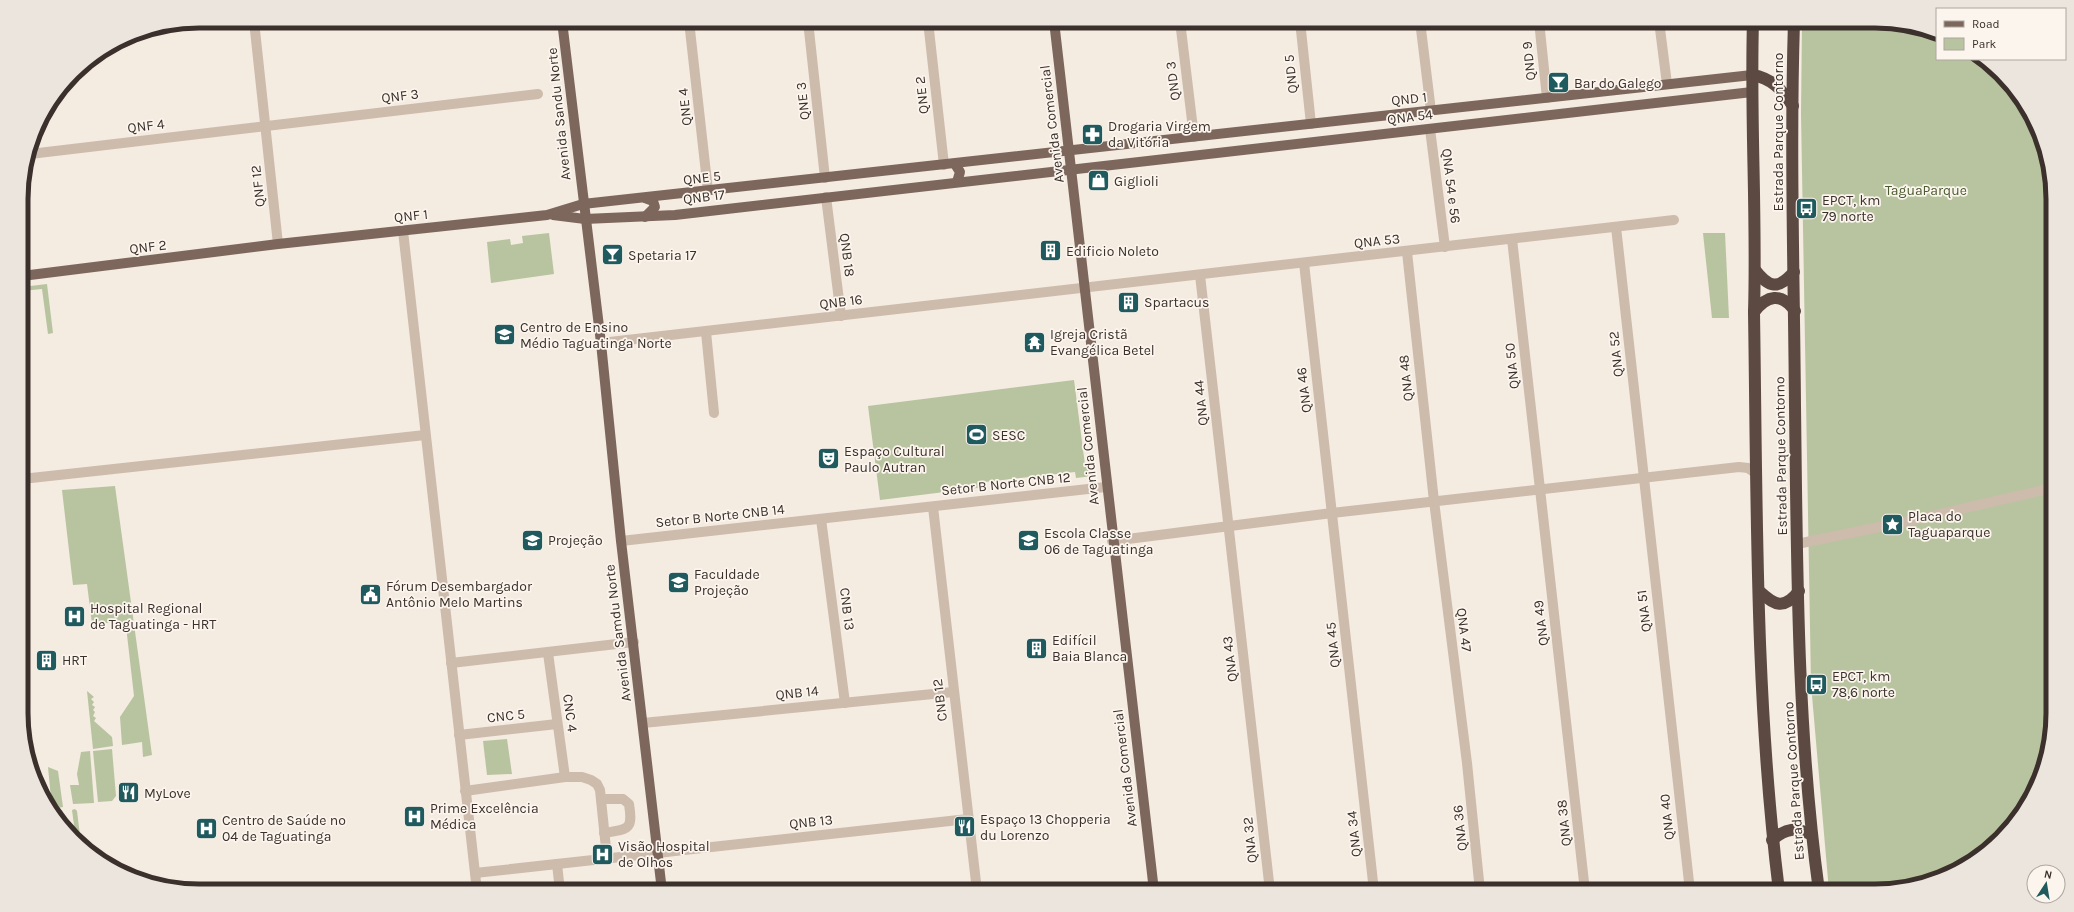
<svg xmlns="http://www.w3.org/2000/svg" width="2074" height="912" viewBox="0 0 2074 912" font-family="Karla,sans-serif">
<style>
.green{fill:#b8c4a0}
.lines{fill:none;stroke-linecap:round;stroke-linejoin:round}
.minor{stroke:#cdbbac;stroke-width:10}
.major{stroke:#7d675c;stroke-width:10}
.highway{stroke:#5c4a42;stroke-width:12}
.labels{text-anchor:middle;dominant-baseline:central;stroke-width:3.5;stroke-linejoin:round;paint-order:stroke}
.street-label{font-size:14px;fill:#3b302b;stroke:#fbf5ee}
.poi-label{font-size:14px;fill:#3b302b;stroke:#fbf5ee;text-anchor:start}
.park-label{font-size:14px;fill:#4a5a2e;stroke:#fbf5ee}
.rim{fill:none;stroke:#3b302b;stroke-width:5}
</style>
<rect width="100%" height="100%" fill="#f4ebe1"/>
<g class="green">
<path d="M1802,21h73l62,12v26h47l32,32 24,40 12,45 1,537c-4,18 -7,52 -14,68 -26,62 -87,102 -152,110 -19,2 -39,0 -58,0l-18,-207 -10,-570z"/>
<path d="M549,233l5,41 -63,9 -4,-41 23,-3 1,6 12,-2 -1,-7z"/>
<path d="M1703,233h22l4,85h-17z"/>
<path d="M47,284l6,49 -5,1 -6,-45 -20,2v-4z"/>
<path d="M1074,380l11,85h6l2,11 -17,2 -1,-6 -90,10v5l-105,13 -12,-94z"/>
<path d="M115,486l37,269 -9,2 -1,-15 -20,3 -2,-28 14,-21 -8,-70 -5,-4 -29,2 -5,-40 -14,1 -11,-95z"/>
<path d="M87,691l7,6 -3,2 3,3 -2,3 3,2 -2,3 2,2 -2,4 3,2 -2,3 18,16 1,9 -20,3z"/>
<path d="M507,739l5,35 -25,1 -4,-34z"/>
<path d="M112,749l4,47 -4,5 -14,1 -5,-51z"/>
<path d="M90,751l4,52 -21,1 -3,-19h9l-2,-11 4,-22z"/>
<path d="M48,767l10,4 5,36 -11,2z"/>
<path d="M75,809l2,2 4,33 -5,-4 -4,-30z"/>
<path d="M62,810l3,18 -12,-15v-1z"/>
</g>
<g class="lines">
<g class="minor">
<path d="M254,21l24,223"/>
<path d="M689,21l19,170"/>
<path d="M808,21l17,157"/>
<path d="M928,21l16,144"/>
<path d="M1180,21l14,116"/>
<path d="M1300,21l11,103"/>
<path d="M1420,21l11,90"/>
<path d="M1539,21l8,77"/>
<path d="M1659,21l8,63"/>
<path d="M1430,129l15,118"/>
<path d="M30,154l508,-60"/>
<path d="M826,197l15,119"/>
<path d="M1616,227l74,664"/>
<path d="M403,231l74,660"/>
<path d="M1512,239l73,652"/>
<path d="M1407,252l27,249 33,262 13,128"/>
<path d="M1304,263l70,628"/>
<path d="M1200,275l70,616"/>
<path d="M706,332l8,81"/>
<path d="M601,343l1073,-123"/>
<path d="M22,479l403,-44"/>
<path d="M933,507l44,384"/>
<path d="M821,519l24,184"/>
<path d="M621,541l485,-54"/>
<path d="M1112,541l220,-28 407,-46 9,1 9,6"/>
<path d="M1797,544l121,-25 134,-31"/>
<path d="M548,653l17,124"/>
<path d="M451,663l183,-21"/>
<path d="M643,723l310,-31"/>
<path d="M459,735l98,-11"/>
<path d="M465,791l100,-14h17l9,3 6,4 3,6 7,68"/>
<path d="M601,799h22l6,5c4,26 0,25 -25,29"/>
<path d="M557,864l3,27"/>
<path d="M475,873l493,-54"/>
<path d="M445,891l31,-3"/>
</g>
<g class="major">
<path d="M562,21l39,322 20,198 41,350"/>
<path d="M1054,21l100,870"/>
<path d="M955,164l5,8 -3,10"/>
<path d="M553,215l32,4 90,-4 1077,-123"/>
<path d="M645,217l10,-10 -2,-6 -8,-3"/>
<path d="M22,276l256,-32 269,-29 36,-11 1169,-129"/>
</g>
<g class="highway">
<path d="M1753,21c-3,97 4,194 1,291 3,193 1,387 25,579"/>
<path d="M1794,21c-4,128 0,257 1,385 2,160 2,326 24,485"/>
<path d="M1752,75c20,3 30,15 41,31"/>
<path d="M1755,270c14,18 23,20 39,2"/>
<path d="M1754,312c13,-17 27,-20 41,-1"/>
<path d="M1759,591c16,15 25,19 40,0"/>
<path d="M1772,840c14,-12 24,-13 40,-5"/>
</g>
</g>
<defs>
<symbol id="bar-square" viewBox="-11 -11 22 22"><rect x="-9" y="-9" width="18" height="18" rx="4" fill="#1f5a5e" stroke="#fbf5ee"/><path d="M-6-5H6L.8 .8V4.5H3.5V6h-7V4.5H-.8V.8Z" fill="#fff"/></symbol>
<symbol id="pharmacy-square" viewBox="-11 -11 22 22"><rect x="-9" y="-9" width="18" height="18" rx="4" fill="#1f5a5e" stroke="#fbf5ee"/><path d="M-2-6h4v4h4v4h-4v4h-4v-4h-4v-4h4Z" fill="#fff"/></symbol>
<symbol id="shop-square" viewBox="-11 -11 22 22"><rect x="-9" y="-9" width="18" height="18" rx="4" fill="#1f5a5e" stroke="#fbf5ee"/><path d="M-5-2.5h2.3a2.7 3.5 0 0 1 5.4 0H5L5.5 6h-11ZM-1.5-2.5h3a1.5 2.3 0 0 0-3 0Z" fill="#fff"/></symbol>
<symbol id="bus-square" viewBox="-11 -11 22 22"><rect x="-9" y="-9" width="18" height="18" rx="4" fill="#1f5a5e" stroke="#fbf5ee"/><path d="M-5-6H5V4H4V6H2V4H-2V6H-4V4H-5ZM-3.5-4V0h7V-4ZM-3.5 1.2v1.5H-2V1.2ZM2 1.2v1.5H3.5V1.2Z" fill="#fff"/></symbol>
<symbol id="building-square" viewBox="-11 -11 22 22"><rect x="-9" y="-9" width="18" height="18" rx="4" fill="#1f5a5e" stroke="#fbf5ee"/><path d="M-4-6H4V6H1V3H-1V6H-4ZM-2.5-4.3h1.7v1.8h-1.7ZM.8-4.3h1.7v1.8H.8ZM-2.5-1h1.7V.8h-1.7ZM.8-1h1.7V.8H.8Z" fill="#fff"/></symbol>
<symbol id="school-square" viewBox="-11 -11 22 22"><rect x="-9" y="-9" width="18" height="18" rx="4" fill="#1f5a5e" stroke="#fbf5ee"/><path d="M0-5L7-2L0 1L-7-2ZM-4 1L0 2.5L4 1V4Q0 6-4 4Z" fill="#fff"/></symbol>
<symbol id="temple-square" viewBox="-11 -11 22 22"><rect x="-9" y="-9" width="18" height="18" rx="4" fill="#1f5a5e" stroke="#fbf5ee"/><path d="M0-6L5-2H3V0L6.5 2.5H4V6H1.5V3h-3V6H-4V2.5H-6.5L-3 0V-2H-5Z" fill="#fff"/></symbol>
<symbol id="stadium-square" viewBox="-11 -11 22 22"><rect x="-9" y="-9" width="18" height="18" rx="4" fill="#1f5a5e" stroke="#fbf5ee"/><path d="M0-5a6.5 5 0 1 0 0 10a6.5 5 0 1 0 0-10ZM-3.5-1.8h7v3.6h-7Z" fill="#fff"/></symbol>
<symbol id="theatre-square" viewBox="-11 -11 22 22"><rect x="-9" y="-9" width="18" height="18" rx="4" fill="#1f5a5e" stroke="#fbf5ee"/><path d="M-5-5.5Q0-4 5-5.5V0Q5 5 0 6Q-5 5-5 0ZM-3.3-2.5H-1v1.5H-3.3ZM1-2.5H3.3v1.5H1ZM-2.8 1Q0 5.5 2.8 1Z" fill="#fff"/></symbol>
<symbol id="sight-square" viewBox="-11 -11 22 22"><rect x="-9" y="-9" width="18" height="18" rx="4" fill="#1f5a5e" stroke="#fbf5ee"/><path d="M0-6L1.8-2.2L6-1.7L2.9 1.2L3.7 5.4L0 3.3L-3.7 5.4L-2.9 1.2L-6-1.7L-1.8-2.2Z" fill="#fff"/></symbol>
<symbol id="university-square" viewBox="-11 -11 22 22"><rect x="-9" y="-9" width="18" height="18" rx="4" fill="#1f5a5e" stroke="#fbf5ee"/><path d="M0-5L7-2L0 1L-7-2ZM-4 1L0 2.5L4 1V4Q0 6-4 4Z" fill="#fff"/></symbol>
<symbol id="civic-square" viewBox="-11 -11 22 22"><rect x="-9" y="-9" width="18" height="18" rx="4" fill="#1f5a5e" stroke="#fbf5ee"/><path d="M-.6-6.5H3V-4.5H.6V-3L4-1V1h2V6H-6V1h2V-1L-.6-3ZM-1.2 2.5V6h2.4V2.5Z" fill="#fff"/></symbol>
<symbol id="hospital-square" viewBox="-11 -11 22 22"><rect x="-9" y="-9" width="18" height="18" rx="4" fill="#1f5a5e" stroke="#fbf5ee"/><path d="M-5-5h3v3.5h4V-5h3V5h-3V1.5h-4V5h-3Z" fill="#fff"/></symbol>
<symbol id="restaurant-square" viewBox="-11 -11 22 22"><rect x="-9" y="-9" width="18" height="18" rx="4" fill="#1f5a5e" stroke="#fbf5ee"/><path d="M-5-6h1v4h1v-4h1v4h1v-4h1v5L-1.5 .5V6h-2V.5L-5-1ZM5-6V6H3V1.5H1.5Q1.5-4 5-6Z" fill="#fff"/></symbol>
</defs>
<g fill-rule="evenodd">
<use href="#bar-square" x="1546" y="70" width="25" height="25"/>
<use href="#pharmacy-square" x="1080" y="122" width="25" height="25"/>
<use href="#shop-square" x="1086" y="168" width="25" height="25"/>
<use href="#bus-square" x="1794" y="196" width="25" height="25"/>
<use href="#building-square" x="1038" y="238" width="25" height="25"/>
<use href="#bar-square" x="600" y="242" width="25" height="25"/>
<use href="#building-square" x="1116" y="290" width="25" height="25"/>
<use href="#school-square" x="492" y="322" width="25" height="25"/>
<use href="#temple-square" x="1022" y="330" width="25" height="25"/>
<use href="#stadium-square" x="964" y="422" width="25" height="25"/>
<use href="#theatre-square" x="816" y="446" width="25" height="25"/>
<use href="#sight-square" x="1880" y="512" width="25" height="25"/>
<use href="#school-square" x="520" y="528" width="25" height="25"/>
<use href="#school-square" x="1016" y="528" width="25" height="25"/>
<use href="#university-square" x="666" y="570" width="25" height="25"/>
<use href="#civic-square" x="358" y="582" width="25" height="25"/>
<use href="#hospital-square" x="62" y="604" width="25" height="25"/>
<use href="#building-square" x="1024" y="636" width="25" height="25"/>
<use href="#building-square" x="34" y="648" width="25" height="25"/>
<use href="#bus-square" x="1804" y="672" width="25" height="25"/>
<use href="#restaurant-square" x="116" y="780" width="25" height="25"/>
<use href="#hospital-square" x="402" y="804" width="25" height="25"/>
<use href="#restaurant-square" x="952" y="814" width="25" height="25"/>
<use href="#hospital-square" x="194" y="816" width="25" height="25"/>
<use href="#hospital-square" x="590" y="842" width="25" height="25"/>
</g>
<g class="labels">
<g class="street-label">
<text transform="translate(1529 61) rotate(-96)">QND 9</text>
<text transform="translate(1291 74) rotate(-96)">QND 5</text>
<text transform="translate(1173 81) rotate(-97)">QND 3</text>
<text transform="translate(922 95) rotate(-96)">QNE 2</text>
<text transform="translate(400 96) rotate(-7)">QNF 3</text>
<text transform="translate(1409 99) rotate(-6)">QND 1</text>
<text transform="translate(803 101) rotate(-96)">QNE 3</text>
<text transform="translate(685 107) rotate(-96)">QNE 4</text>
<text transform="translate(559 114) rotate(-96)">Avenida Sandu Norte</text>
<text transform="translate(1410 117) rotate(-7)">QNA 54</text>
<text transform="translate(1052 124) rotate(-97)">Avenida Comercial</text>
<text transform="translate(146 126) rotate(-7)">QNF 4</text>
<text transform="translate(1778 132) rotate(-90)">Estrada Parque Contorno</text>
<text transform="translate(702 178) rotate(-7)">QNE 5</text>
<text transform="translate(258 186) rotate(-96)">QNF 12</text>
<text transform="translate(1451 186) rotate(83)">QNA 54 e 56</text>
<text transform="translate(704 197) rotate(-7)">QNB 17</text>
<text transform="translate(411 216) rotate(-6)">QNF 1</text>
<text transform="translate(1377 241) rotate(-6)">QNA 53</text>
<text transform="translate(148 247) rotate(-7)">QNF 2</text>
<text transform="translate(847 255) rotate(83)">QNB 18</text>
<text transform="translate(841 302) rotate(-7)">QNB 16</text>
<text transform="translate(1616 354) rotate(-96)">QNA 52</text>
<text transform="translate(1512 366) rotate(-96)">QNA 50</text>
<text transform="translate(1406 378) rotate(-96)">QNA 48</text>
<text transform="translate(1304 390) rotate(-97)">QNA 46</text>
<text transform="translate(1201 403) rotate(-96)">QNA 44</text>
<text transform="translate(1088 446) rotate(-96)">Avenida Comercial</text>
<text transform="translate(1781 456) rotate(-91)">Estrada Parque Contorno</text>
<text transform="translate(1006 484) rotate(-6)">Setor B Norte CNB 12</text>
<text transform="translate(720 516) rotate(-6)">Setor B Norte CNB 14</text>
<text transform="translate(847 609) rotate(83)">CNB 13</text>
<text transform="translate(1644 611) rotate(-97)">QNA 51</text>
<text transform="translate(1541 623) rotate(-97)">QNA 49</text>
<text transform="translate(1464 630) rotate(83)">QNA 47</text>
<text transform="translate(618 633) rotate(-97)">Avenida Samdu Norte</text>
<text transform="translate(1333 645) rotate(-96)">QNA 45</text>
<text transform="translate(1230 659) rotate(-97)">QNA 43</text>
<text transform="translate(797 693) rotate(-6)">QNB 14</text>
<text transform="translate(940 700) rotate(-97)">CNB 12</text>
<text transform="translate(570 713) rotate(82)">CNC 4</text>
<text transform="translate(506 716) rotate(-6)">CNC 5</text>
<text transform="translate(1125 768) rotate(-97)">Avenida Comercial</text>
<text transform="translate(1794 781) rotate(-94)">Estrada Parque Contorno</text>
<text transform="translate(1667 817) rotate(-96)">QNA 40</text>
<text transform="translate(811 822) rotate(-6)">QNB 13</text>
<text transform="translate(1564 823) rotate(-96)">QNA 38</text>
<text transform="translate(1460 828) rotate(-96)">QNA 36</text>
<text transform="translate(1354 834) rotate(-96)">QNA 34</text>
<text transform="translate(1250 840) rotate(-96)">QNA 32</text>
</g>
<g class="poi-label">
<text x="1574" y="83">Bar do Galego</text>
<text x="1108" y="126">Drogaria Virgem<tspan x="1108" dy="16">da Vitória</tspan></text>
<text x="1114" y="181">Giglioli</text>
<text x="1822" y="200">EPCT, km<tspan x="1822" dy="16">79 norte</tspan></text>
<text x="1066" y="251">Edificio Noleto</text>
<text x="628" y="255">Spetaria 17</text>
<text x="1144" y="302">Spartacus</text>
<text x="520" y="327">Centro de Ensino<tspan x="520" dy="16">Médio Taguatinga Norte</tspan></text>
<text x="1050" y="334">Igreja Cristã<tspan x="1050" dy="16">Evangélica Betel</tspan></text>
<text x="992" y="435">SESC</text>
<text x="844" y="451">Espaço Cultural<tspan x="844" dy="16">Paulo Autran</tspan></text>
<text x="1908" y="516">Placa do<tspan x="1908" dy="16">Taguaparque</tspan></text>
<text x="1044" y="533">Escola Classe<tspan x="1044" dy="16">06 de Taguatinga</tspan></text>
<text x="548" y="540">Projeção</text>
<text x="694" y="574">Faculdade<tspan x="694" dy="16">Projeção</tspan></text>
<text x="386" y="586">Fórum Desembargador<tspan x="386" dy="16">Antônio Melo Martins</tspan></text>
<text x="90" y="608">Hospital Regional<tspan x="90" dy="16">de Taguatinga - HRT</tspan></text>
<text x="1052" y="640">Edifícil<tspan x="1052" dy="16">Baia Blanca</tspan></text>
<text x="62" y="660">HRT</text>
<text x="1832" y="676">EPCT, km<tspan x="1832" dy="16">78,6 norte</tspan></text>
<text x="144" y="793">MyLove</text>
<text x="430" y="808">Prime Excelência<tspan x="430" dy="16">Médica</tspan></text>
<text x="980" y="819">Espaço 13 Chopperia<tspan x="980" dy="16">du Lorenzo</tspan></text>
<text x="222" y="820">Centro de Saúde nº<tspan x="222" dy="16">04 de Taguatinga</tspan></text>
<text x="618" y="846">Visão Hospital<tspan x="618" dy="16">de Olhos</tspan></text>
</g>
<g class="park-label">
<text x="1926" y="190">TaguaParque</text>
</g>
</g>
<path d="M0 0H2074V912H0ZM199 28H1875A171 171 0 0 1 2046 199V713A171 171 0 0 1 1875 884H199A171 171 0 0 1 28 713V199A171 171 0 0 1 199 28Z" fill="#ece5de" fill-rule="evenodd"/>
<path class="rim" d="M199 28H1875A171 171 0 0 1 2046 199V713A171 171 0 0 1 1875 884H199A171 171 0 0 1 28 713V199A171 171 0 0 1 199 28Z"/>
<rect x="1936" y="8" width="130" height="52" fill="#fbf5ee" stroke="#aea6a0"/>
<rect x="1944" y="21" width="20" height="6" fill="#7d675c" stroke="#aea6a0"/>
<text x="1972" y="28" font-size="12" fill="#3b302b">Road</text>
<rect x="1944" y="38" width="20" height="12" fill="#b8c4a0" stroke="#aea6a0"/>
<text x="1972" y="48" font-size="12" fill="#3b302b">Park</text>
<g transform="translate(2046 884) rotate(12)"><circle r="19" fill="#fbf5ee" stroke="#aea6a0"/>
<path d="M0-3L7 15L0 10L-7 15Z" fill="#1f5a5e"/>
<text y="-6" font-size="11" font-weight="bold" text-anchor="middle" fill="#3b302b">N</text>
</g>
</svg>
